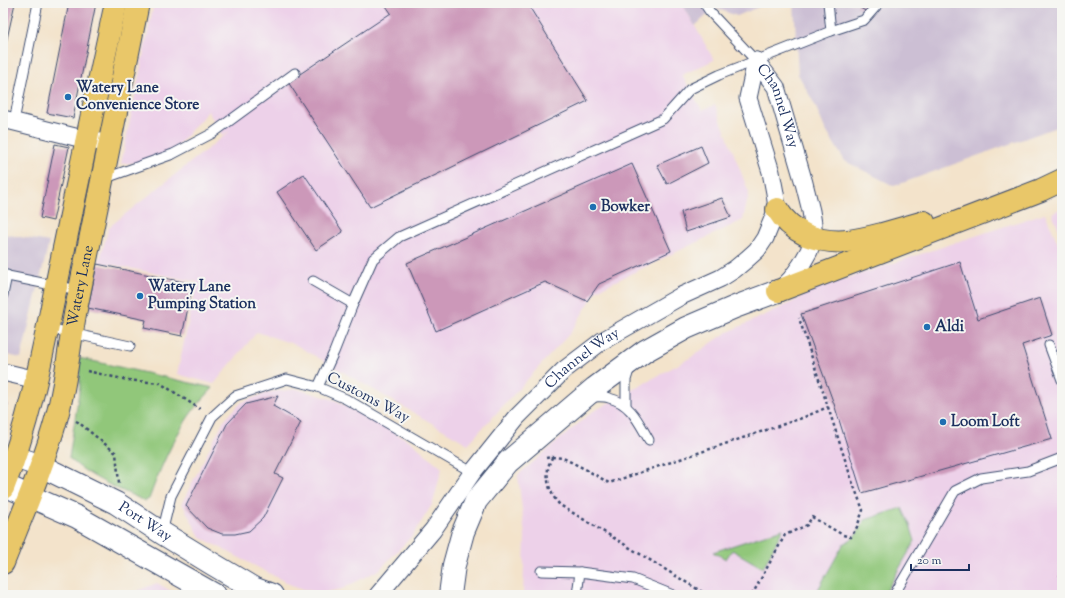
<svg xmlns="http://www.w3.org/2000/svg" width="1065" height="598" viewBox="0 0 1065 598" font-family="'Sorts Mill Goudy',serif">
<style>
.built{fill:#edd1e9}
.industrial{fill:#ccbfd4}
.green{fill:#91c77a;stroke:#567b6c}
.building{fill:#cc98b9}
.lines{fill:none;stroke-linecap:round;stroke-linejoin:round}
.service-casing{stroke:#3b4a6e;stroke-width:11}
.minor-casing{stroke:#3b4a6e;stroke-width:19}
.tertiary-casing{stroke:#3b4a6e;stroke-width:24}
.trunk-casing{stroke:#3b4a6e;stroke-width:24}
.path{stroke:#3b4a6e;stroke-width:2.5;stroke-dasharray:3 3;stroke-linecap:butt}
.service{stroke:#fff;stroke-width:9}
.minor{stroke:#fff;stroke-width:17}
.tertiary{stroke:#fff;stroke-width:22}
.trunk{stroke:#e9c769;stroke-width:22}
.poi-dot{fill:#1f6fb2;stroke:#f6f6f2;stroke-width:1.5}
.labels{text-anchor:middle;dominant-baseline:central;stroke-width:4;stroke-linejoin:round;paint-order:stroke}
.poi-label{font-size:15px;font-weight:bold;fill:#1b2f5e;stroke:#f6f6f2;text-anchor:start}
.street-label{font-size:15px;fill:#1b2f5e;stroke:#f6f6f2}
</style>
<rect width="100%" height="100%" fill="#f6f6f2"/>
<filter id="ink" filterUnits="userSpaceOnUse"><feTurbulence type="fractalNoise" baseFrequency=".025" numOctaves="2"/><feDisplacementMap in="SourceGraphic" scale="8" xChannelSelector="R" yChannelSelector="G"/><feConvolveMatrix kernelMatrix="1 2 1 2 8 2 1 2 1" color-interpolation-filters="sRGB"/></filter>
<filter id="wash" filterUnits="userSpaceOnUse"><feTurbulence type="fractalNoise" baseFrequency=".012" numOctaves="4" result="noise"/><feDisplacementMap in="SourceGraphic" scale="16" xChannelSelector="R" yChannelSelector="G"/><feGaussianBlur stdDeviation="0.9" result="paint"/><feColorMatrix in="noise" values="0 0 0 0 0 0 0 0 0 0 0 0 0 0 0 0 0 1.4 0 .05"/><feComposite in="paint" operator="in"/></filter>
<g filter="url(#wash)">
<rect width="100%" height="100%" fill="#f3e3cb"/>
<g class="built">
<path d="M154,3h528l32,57 -32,15 20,35 13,-5 34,88 -6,27 -146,70 -26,42 -103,112 -172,-99 -39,-13 -43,52 -37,-10 20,-92 -98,-20 10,-35 121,-96 -8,4 -14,-24 -43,49 -44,4z"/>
<path d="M1062,208v29l-10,-24z"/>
<path d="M1045,213l17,40v342h-539l2,-59 -7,-61 74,-63 98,-54 36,-25 67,-31 22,-13z"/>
<path d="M297,389l38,11 75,41 32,27 -9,35 -20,32 -34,35 -37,19 -21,4 -24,-5 -97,-51 -18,-34 42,-83 18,-18 28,-10z"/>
<path d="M157,583l21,12h-51z"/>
</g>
<g class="industrial">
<path d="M682,3h86l-31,13 -22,-8 -20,18z"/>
<path d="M794,3h268v122l-168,61 -49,-25 -20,-32 -10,-24 -17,-31z"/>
<path d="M3,234l46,8 -28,116 -18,-4z"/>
</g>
<g class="green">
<path d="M79,358l134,30c-8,9 -17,18 -24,28 -17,25 -30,55 -40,83l-4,2c-26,-12 -55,-23 -76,-43l11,-72z"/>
<path d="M902,508l8,17 5,16 -31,54h-69l29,-52c11,-4 15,-13 21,-23z"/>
<path d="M783,529l-20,39 -31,-18 -6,9 -13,-7z"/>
</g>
<g id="blocks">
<g class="building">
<path d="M3,3h12l-11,49h-1z"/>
<path d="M69,3h27l-23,115 -26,-5z"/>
<path d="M384,3h143l61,98 -218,106 -82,-125 103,-69z"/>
<path d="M859,3h13l-5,9 -10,-6z"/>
<path d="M55,144l14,3 -16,74 -13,-3z"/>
<path d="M701,146l7,17 -41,21 -10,-19z"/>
<path d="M632,164l39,87 -72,33 -12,17 -42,-19 -109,49 -29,-68z"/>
<path d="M304,174l39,58 -27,18 -39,-58z"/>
<path d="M722,198l9,19 -45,15 -5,-20z"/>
<path d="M960,262l18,57 62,-21 12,37 -30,10 30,94 -190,54 -28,-89 -33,-90z"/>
<path d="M97,264l96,20 -11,52 -38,-8 2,-8 -58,-12z"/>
<path d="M278,396l-5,10 28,16 -26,52 8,4 -20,40 -14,13 -14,3h-13l-15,-6 -21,-22 41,-82 19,-20z"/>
<path d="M3,401l5,3 -5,10z"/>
<path d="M1062,568v10l-3,-2z"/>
</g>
</g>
</g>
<g filter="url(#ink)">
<use href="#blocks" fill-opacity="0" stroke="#3b4a6e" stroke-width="1"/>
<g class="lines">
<defs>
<g id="service">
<path d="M704,3l6,9 46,49"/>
<path d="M828,3l3,28"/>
<path d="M14,121l24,-118"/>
<path d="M103,179l70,-25 40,-21 82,-60"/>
<path d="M3,275l54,11 23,4"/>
<path d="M313,281l40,23"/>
<path d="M3,295l4,-20"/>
<path d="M48,328l82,18"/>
<path d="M1049,345l13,35"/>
<path d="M318,387l16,-35 19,-48 20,-45 26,-22 264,-118 27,-30 29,-14 112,-44 33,-11 15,-17"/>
<path d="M590,397c6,0 14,-1 19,1 22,5 30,25 40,42"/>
<path d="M626,405v-25l4,-13"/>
<path d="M162,533l9,-37 41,-79 23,-21 52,-17 31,8 28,12 119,69 7,5"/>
<path d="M541,571l39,1 53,7 40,16"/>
<path d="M577,595l3,-23"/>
<path d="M894,595l61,-104 26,-13 47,-7 34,-13"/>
</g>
<g id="minor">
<path id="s1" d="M756,61l20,26 28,96 7,28 2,13v14l-4,13 -8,14 -10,14 -10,10"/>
<path d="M3,119l72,18 35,7"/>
<path d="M3,372l34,8"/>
<path id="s2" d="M378,595l55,-65 39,-57 45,-56 47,-47 38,-29 79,-45 40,-18 14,-9 12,-10 10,-9 8,-12 12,-29 -2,-16 -4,-21 -23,-74 8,-37"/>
</g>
<g id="tertiary">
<path id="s3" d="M15,457l26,9 75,37 46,30 49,30 42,25 19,7"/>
<path d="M4,485l73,32 138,78"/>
<path d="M450,595l4,-30 9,-33 13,-31 32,-39 87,-74 50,-37 41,-23 49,-21 43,-16"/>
</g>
<g id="trunk">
<path d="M777,209c7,12 17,20 29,26 27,11 49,6 76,-1 14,-4 28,-8 42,-12"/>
<path d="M778,291l263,-101 21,-10"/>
<path d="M3,488c28,-69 41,-143 56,-216 19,-90 37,-179 57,-269"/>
<path id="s4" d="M3,563c19,-48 40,-96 54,-147 9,-33 12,-68 18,-102l63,-311"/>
</g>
</defs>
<use href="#service" class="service-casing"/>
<use href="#minor" class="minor-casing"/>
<use href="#tertiary" class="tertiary-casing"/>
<use href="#trunk" class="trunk-casing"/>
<g class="path">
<path d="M87,371l40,9 33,3 40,26"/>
<path d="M76,421l2,1 38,31 3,30"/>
<path d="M552,457c-1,4 -4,8 -4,12 -2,13 3,27 12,36l147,90"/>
<path d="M546,458l6,-1 11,1 24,12 22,13 193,-65 26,-11"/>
<path d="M752,595l33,-60 22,-10 5,-8 31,18 8,2 6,-10 6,-17 -11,-29 -53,-163"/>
</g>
<use href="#service" class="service"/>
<use href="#minor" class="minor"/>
<use href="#tertiary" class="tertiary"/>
<use href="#trunk" class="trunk"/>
</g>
</g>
<g class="poi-dot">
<circle cx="68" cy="97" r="4"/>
<circle cx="593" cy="207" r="4"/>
<circle cx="140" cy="296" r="4"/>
<circle cx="927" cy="327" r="4"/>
<circle cx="943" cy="422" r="4"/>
</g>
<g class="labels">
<g class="poi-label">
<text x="76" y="88">Watery Lane<tspan x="76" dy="17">Convenience Store</tspan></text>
<text x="601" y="207">Bowker</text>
<text x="148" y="287">Watery Lane<tspan x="148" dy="17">Pumping Station</tspan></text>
<text x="935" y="327">Aldi</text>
<text x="951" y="422">Loom Loft</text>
</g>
<g class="street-label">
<text stroke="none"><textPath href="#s1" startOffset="51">Channel Way</textPath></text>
<text stroke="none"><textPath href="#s4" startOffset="289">Watery Lane</textPath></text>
<text stroke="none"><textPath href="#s2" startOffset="314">Channel Way</textPath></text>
<text transform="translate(368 398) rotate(28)">Customs Way</text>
<text stroke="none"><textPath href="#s3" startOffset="146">Port Way</textPath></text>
</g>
</g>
<rect width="1065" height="598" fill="none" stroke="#f6f6f2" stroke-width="16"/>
<path d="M911 564v6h58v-6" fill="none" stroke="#1b2f5e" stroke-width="2"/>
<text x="917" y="564" font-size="12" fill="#1b2f5e" stroke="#f6f6f2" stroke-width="3" paint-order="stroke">20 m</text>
</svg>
